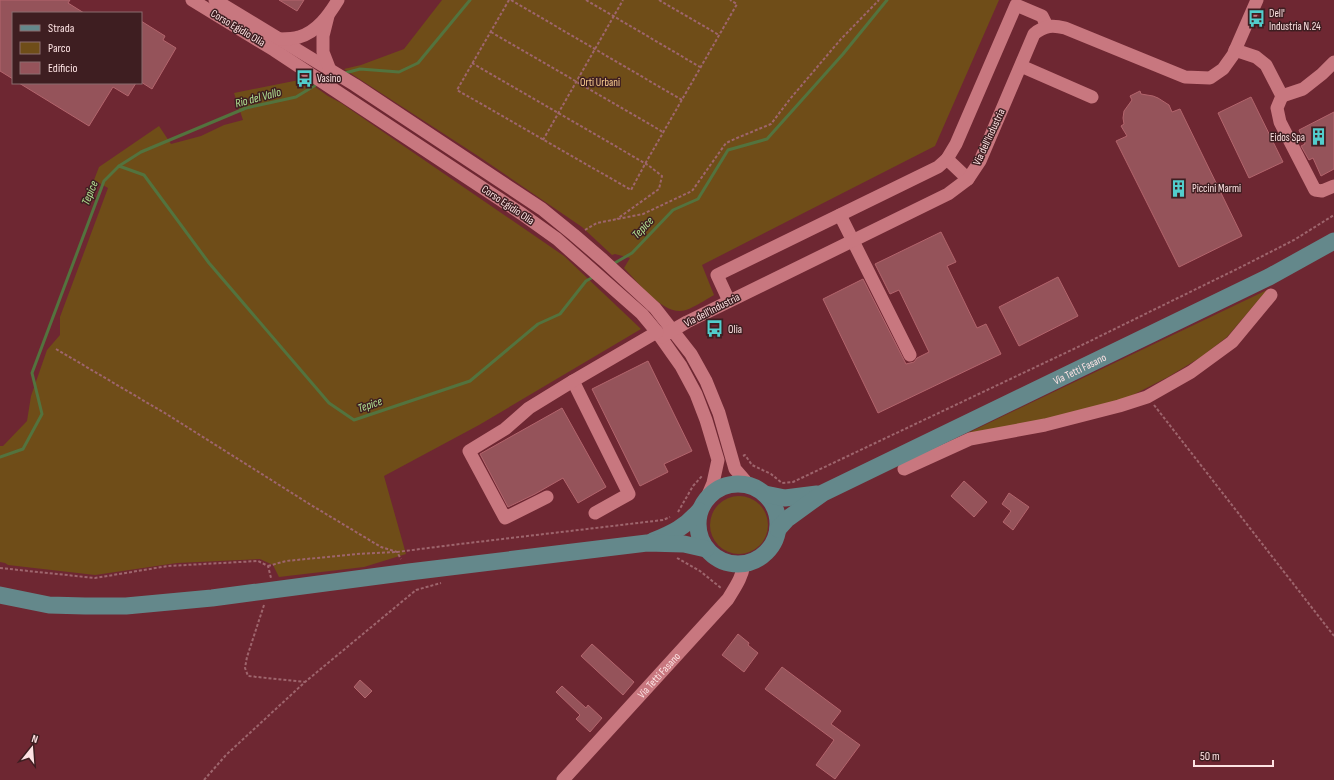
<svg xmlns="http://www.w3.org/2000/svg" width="1334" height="780" viewBox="0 0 1334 780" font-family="'Sofia Sans Condensed',sans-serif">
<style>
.green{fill:#6f4d18}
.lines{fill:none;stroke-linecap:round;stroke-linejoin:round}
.stream{stroke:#53733e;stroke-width:3}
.building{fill:#95535a;stroke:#b3656d}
.path{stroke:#9e656d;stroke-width:2;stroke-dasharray:3 2;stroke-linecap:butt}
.minor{stroke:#c8777f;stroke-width:13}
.major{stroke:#64888b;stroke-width:17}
.labels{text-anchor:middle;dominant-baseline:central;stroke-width:3;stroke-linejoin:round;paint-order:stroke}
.poi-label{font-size:11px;fill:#fde2e3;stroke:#3e1e21;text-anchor:start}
.street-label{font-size:11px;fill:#fde2e3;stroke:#3e1e21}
.park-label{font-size:11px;fill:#fed092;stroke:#3e1e21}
.water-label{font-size:12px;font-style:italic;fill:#b1e393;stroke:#3e1e21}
</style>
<rect width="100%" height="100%" fill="#6e2732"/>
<g class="green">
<path d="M442,0h557l-64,146 -233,119 12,30c-9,5 -19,12 -28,15 -21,8 -49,-29 -62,-42l6,-10 -15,-4 -3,1 -30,-28 -104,-71 -134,-87 17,-4 43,-16z"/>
<path d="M304,79l24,17 13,7 223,153 77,73 -162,96 -95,51 22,78 -42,13 -85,10 -6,-12 -13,-6 -83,4 -82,12 -87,-10 -3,-2 -5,-1v-116h3l24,-25 4,-25 16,-46 13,-15v-18l48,-129 -14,-8 5,-13 60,-41 12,18 30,-8 23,-11 19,-5 -9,-27z"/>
<path d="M1267,290l-40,47 -26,20 -33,20 -43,22 -82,22 -77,13z"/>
<circle cx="739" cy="525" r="29"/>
</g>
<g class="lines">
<g class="stream">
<path d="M345,73l15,-4 39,3 19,-9 52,-63"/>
<path d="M119,166l22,-14 105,-44 50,-11 23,-14"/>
<path d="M613,264l19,-11 41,-43 25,-11 30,-49 39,-11 76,-85 44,-54"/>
<path d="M0,457l23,-8 19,-35 -10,-41 72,-192 15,-15 25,9 65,88 120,140 25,17 116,-39 68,-57 22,-10 26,-33 9,-5"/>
</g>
</g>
<g class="building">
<path d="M0,0h70l-2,3 16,10h-71v66l-13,-8z"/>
<path d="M279,0h25l-7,11z"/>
<path d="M141,21l24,15 -2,4 13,8 -24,41 -11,-7z"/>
<path d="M19,83h117l-8,13 -15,-9 -24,39z"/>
<path d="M1140,91l1,3 12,2 5,2 11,7 3,7 8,-3 62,127 -63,31 -63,-126 11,-5 -6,-10 3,-2 -1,-6 1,-7 8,-11 -2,-4z"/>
<path d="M1251,97l32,65 -34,16 -31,-65z"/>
<path d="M1334,112v57l-13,7 -8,-18 -4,2 -8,-14 4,-2 -6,-14z"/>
<path d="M941,232l15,30 -9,4 30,62 9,-4 15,30 -123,59 -55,-114 40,-20 43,85 8,-2 3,-4 12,-6 -30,-62 -9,4 -15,-30z"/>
<path d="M1058,277l20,39 -59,30 -20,-39z"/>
<path d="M648,361l44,90 -28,13 4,8 -28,14 -48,-97z"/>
<path d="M562,408l44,79 -28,16 -15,-25 -28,16 -27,13 -28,-53z"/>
<path d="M964,481l23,21 -13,15 -23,-21z"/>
<path d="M1009,493l20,14 -16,23 -10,-8 8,-11 -9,-7z"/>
<path d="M738,634l11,9 -1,2 10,8 -14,19 -22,-17z"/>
<path d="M592,644l42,38 -11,13 -42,-39z"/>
<path d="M782,667l59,44 -10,13 29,21 -25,34 -19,-14 18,-25 -69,-51z"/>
<path d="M360,680l12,11 -7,7 -11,-11z"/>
<path d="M562,686l24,22 2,-3 14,13 -12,14 -14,-13 4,-4 -24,-23z"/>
</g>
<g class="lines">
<g class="path">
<path d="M509,0l-52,90 174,100 14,-26 92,-160 -7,-4"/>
<path d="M511,0l171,100"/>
<path d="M586,0l114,67"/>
<path d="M659,0l60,35"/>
<path d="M491,32l172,100"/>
<path d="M472,63l176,102 14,11 -3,13 -42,30"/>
<path d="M543,140l80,-140"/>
<path d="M585,230l12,-7 46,-9 49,-23 34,-48 11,-5 34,-14 19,-25 51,-60 38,-39"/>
<path d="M56,349l112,66 143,90 70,42 16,5 4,7"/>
<path d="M1154,405l180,231"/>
<path d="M743,456l2,-1 7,10 19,9 11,9 11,-1 287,-136 161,-79 53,-27 40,-25"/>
<path d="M678,512l15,-26 9,-10"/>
<path d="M677,558l23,13 21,17"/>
<path d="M268,566l18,-5 71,-7 40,-2 63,-8 203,-24 7,-3"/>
<path d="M0,568l95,10 73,-12 90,-5 10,5 3,12"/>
<path d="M264,605l-17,52 -2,11 3,8 57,6"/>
<path d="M204,780l22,-25 79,-73 111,-92 25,-7"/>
</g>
<g class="minor">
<path d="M192,0l82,50 248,164 35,25 85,75 15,18 24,34 15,28 10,26 12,40 -5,23 -6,14"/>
<path d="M215,0l140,85 187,124 32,26 29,25 52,48 36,46 15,27 13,32 16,56 13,15"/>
<path d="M328,16l-5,20v16l7,18"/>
<path d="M280,39c6,0 13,0 19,-2 18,-5 30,-22 39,-37"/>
<path d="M1235,50l21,7 10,8 16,31"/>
<path d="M1021,66l71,31"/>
<path d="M1282,96l-5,12 3,14 35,68 7,1 12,-5"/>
<path d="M1282,96l21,-7 19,-15 12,-12"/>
<path d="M947,159l21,20"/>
<path d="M840,215l70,140"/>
<path d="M729,301l-12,-26 221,-108 9,-8 9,-15 60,-139 26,11 5,10"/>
<path d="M661,337l26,-15 261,-128 20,-15 12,-18 54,-127c11,-9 19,-9 31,-6l120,49 25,1 13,-9 10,-14 24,-55"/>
<path d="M573,381l56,113 -34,19"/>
<path d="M904,469l66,-30 75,-14 74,-19 28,-9 44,-25 41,-30 39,-47"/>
<path d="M547,497l-42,21 -36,-67 36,-22 24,-21 44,-27 84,-49"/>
<path id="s1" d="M563,780l165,-181c7,-12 14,-21 16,-35"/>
</g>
<g class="major">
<circle cx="738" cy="524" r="40"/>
<path d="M765,494l20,4 32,-4"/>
<path id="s2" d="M778,529l9,-10 36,-26 446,-216 65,-36"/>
<path d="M653,541c20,-8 32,-14 46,-30"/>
<path d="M0,595l49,10 36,1h41l86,-8 197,-26 238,-29 37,1 22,5"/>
</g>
</g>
<defs>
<symbol id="bus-bare" viewBox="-9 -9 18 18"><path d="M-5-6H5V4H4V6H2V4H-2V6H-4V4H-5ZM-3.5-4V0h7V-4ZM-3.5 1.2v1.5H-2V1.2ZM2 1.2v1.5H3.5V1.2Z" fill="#52cdcc" stroke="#3e1e21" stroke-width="2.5" paint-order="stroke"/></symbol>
<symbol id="building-bare" viewBox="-9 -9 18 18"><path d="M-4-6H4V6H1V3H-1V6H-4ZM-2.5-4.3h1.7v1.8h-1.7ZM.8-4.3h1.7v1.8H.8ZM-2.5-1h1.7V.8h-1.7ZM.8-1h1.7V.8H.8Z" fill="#52cdcc" stroke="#3e1e21" stroke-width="2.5" paint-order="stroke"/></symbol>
</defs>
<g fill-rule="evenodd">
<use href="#bus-bare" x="1244" y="6" width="25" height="25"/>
<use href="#bus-bare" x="292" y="66" width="25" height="25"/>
<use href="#building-bare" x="1306" y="124" width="25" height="25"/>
<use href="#building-bare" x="1166" y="176" width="25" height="25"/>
<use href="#bus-bare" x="702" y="316" width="25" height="25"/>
</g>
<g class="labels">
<g class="poi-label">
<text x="1269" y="13">Dell'<tspan x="1269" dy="13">Industria N.24</tspan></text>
<text x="317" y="78">Vasino</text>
<text x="1305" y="137" text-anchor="end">Eidos Spa</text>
<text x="1192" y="188">Piccini Marmi</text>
<text x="728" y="329">Olia</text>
</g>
<g class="street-label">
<text transform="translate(238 28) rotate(31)">Corso Egidio Olia</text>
<text transform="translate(989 137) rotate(-65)">Via dell'Industria</text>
<text transform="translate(508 205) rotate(34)">Corso Egidio Olia</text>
<text transform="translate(712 310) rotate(-27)">Via dell'Industria</text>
<text stroke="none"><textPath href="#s2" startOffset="343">Via Tetti Fasano</textPath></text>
<text stroke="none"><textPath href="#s1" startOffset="142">Via Tetti Fasano</textPath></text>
</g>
<g class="park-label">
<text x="600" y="82">Orti Urbani</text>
</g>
<g class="water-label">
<text transform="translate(258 98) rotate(-15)">Rio del Vallo</text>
<text transform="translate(90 193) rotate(-68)">Tepice</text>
<text transform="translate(643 228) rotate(-47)">Tepice</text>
<text transform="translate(370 405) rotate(-19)">Tepice</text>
</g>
</g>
<rect x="12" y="12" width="130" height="72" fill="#3e1e21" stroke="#8a6c6f"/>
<rect x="20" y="25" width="20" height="6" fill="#64888b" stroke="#8a6c6f"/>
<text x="48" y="32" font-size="12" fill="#fde2e3">Strada</text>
<rect x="20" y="42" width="20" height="12" fill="#6f4d18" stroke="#8a6c6f"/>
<text x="48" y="52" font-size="12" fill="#fde2e3">Parco</text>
<rect x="20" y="62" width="20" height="12" fill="#95535a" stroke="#8a6c6f"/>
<text x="48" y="72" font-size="12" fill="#fde2e3">Edificio</text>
<g transform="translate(32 748) rotate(17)" stroke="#3e1e21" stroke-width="3" paint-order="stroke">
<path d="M0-3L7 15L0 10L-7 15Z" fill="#fde2e3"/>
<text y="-6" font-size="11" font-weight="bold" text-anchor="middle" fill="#fde2e3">N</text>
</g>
<path d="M1194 760v6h79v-6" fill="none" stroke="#fde2e3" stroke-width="2"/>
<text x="1200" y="760" font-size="12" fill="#fde2e3" stroke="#3e1e21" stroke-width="3" paint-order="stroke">50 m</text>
</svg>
